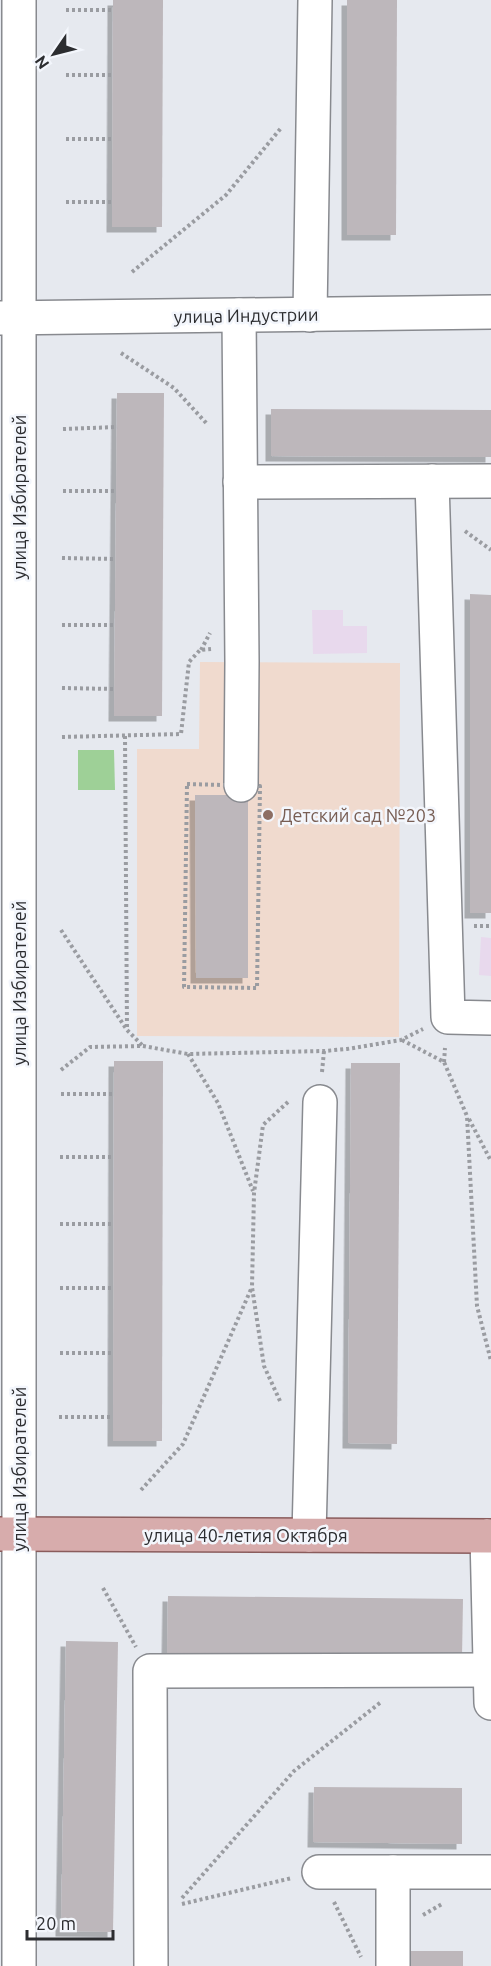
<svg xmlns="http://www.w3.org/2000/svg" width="491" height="1966" viewBox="0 0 491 1966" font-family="Ubuntu,sans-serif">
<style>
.industrial{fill:#e8d9ed}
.education{fill:#f0dace}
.green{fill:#9ed097}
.building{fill:#bdb7bb;filter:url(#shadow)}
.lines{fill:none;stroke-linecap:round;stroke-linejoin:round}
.minor-casing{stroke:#888a8f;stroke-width:36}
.major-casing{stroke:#8a5c5c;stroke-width:36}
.path{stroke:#9a9ca1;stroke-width:4;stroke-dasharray:3 3;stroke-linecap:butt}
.minor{stroke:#fff;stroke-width:33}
.major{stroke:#d7acac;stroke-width:33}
.education-dot{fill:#8d6e63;stroke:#f3f6fc;stroke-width:2}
.labels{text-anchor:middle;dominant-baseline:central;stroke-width:5;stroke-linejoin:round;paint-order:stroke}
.street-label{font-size:18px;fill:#2c2d30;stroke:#f3f6fc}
.education-label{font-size:18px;fill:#785e54;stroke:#f3f6fc;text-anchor:start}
</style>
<defs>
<filter id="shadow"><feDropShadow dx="-5.5" dy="5.5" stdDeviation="0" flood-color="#0004"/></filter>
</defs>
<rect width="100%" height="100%" fill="#e6e9ef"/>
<g class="industrial">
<path d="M312,610h31v16h24v27l-54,1z"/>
<path d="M481,937l10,1v38l-12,-1z"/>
</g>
<path class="education" d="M200,662l200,1 -1,374 -262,-1v-287h62z"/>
<path class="green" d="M78,750h36l1,40h-37z"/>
<g class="building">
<path d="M113,0h50l-1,227h-50z"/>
<path d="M347,0h50l-1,235h-49z"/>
<path d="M117,393h47l-2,323h-48z"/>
<path d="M271,409l220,1v47l-220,-1z"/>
<path d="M470,594l21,1v318h-21z"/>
<path d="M195,795h53v183h-52z"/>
<path d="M114,1061h49l-1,380h-49z"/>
<path d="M351,1063h49l-3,381 -49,-1z"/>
<path d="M168,1596l295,3 -1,59 -295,-3z"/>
<path d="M66,1641l52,1 -5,290 -52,-1z"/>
<path d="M314,1787l148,1v56l-149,-2z"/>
<rect x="410" y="1951" width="53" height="15"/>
</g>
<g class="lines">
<defs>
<g id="minor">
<path d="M19,0v1966"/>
<path d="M239,315l3,347 -1,123"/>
<path d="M310,315l5,-315"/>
<path d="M0,318l491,-6"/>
<path d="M432,481l16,536 43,1"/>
<path d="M240,482l251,-1"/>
<path d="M309,1535l11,-433"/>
<path d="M487,1536l4,167"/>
<path d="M319,1872h74"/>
<path d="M151,1966l-1,-295 341,-1"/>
<path d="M393,1966v-94h98"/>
</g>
<path id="major" d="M0,1534l491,2"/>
</defs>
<use href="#minor" class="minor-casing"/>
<use href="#major" class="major-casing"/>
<g class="path">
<path d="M66,10h47"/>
<path d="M66,75h47"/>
<path d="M66,139h46"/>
<path d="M66,202h46"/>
<path d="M132,272l94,-77 55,-67"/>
<path d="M121,353l53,35 34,37"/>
<path d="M63,429l54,-2"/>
<path d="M63,491h53"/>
<path d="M465,531l26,19"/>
<path d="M62,558l53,1"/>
<path d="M62,625h53"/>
<path d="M201,650l9,-17"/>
<path d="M62,688l52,1"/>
<path d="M125,736l2,294"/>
<path d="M62,737l119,-3 8,-72 11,-12 11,-1"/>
<path d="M187,784l73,2 -3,202 -73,-1z"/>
<path d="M474,926h17"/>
<path d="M61,930l66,100 15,15"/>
<path d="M402,1040l42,22 23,54 10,190 14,55"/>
<path d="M188,1054l30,49 35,88"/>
<path d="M444,1062l1,-14"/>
<path d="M61,1070l29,-23 53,-1 45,8 136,-3 23,-2 54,-9 22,-11"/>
<path d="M322,1072l2,-21"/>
<path d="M61,1094h53"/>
<path d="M469,1119l22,42"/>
<path d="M60,1157h53"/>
<path d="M60,1224h53"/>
<path d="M60,1288h53"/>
<path d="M60,1353h53"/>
<path d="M280,1401l-16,-35 -12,-79 2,-94 9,-68 26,-24"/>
<path d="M59,1417h54"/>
<path d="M141,1490l42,-46 69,-157"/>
<path d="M103,1588l33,59"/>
<path d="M182,1898l112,-127 87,-69"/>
<path d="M334,1902l27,55"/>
<path d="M182,1904l110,-26"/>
<path d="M423,1915l19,-11"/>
</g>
<use href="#minor" class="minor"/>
<use href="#major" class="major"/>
</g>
<circle class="education-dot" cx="268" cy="815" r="6"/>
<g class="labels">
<g class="street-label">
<text transform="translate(246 315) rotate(-1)">улица Индустрии</text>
<text transform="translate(19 497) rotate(-90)">улица Избирателей</text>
<text transform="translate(19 983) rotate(-90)">улица Избирателей</text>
<text transform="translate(19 1469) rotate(-90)">улица Избирателей</text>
<text x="246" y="1535">улица 40-летия Октября</text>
</g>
<g class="education-label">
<text x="280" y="815">Детский сад №203</text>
</g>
</g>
<g transform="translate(54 54) rotate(235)" stroke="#f3f6fc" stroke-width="4.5" paint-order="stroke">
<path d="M0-4.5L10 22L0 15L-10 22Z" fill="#2c2d30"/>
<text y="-9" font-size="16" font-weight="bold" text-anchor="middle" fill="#2c2d30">N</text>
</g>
<path d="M27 1930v9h86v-9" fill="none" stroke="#2c2d30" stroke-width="3"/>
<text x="36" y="1930" font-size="18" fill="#2c2d30" stroke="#f3f6fc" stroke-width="4.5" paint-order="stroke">20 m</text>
</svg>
